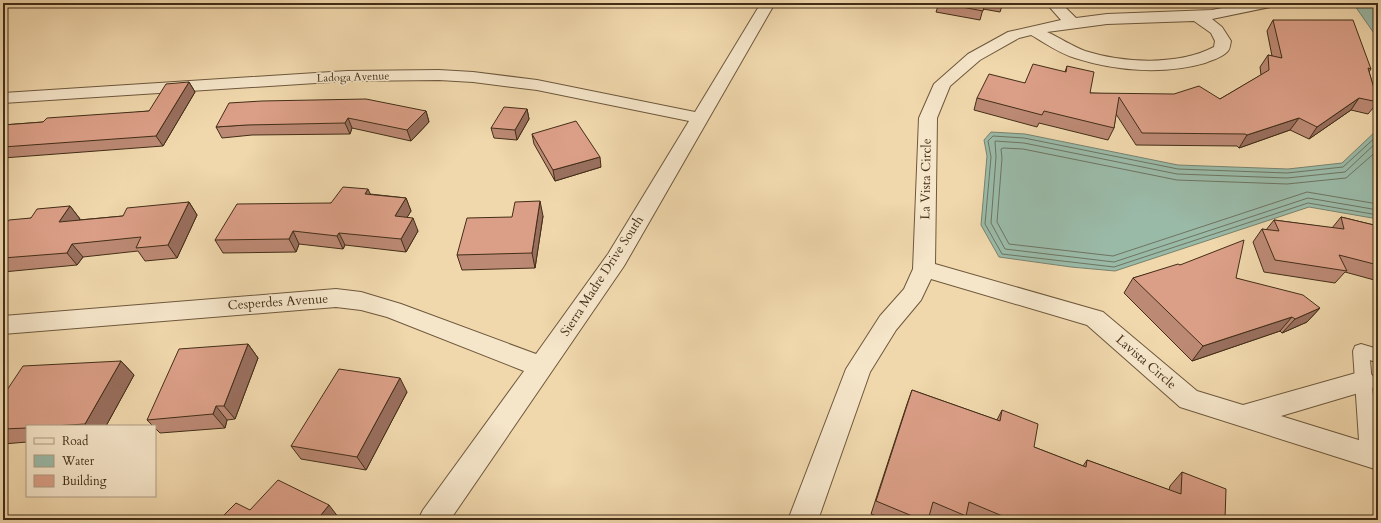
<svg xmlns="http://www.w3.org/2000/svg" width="1381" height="523" viewBox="0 0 1381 523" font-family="Cardo,serif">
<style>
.water{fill:#9abaa8;stroke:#77826e}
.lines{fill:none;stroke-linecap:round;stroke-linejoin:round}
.shore{stroke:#6e7460;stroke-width:1}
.lane-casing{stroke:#6e583c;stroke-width:2}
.street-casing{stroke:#6e583c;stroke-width:2}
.lane{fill:#f5e5c9;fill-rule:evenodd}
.street{fill:#f5e5c9;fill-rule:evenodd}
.wall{fill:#bc8974;stroke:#422e17}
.shaded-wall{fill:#996f5e;stroke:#422e17}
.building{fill:#db9f87;stroke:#422e17}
.labels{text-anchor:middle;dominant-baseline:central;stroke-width:3.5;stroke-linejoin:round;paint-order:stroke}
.far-street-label{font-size:11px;fill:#422e17;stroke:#f5e5c9}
.street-label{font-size:13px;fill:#422e17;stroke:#f5e5c9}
</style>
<rect width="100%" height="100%" fill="#f0d7ac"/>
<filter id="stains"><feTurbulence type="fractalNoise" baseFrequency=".005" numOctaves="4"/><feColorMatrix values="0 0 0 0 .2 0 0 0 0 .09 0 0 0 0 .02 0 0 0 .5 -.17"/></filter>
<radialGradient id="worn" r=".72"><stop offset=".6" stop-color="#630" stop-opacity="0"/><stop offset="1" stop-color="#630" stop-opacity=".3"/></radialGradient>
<g class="water">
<path d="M1362,3h16v36l-23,-33z"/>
<path d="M1378,129v90l-69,-12 -194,64 -44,-4 -72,-10 -18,-32 6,-69 -3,-16 7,-8 34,2 153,31 110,4 54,-6z"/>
</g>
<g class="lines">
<g class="shore">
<path d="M1378,135l-35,32 -56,6 -109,-4 -154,-31 -31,-2 -5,5 3,16 -6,67 17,30 112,13 194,-64 70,12"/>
<path d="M1378,141l-33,31 -58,6 -110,-4 -153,-31 -29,-2 1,16 -5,66 14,26 109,13 194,-64 70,12"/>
<path d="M1378,150l-32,28 -59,6 -110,-4 -154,-31 -20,-1 -2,1 1,9 -5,64 12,22 104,12 194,-64 71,12"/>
</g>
<defs>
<path id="lane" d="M1361,344l17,5v14l-8,-3 8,96 -2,5 -7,2 -7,-2 -2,-6 -7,-104 2,-5z"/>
<g id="street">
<path d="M761,3h14l-151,263 -174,254h-32l5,-10 101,-139 -137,-54 -26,-7 -25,-3 -333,27v-18l333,-27 25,3 40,12 135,50 72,-100 81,-133 -152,-31 -64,-8 -34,-2 -92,1 -344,22v-10l344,-22 92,-1 34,2 64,8 158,32z"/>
<path d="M1046,3h15l15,15 31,-4 105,-4 36,-7h29l-2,3 -63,13 10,8 9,14c-1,4 -1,9 -4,11 -6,6 -15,8 -22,11 -42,12 -89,8 -130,-5 -16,-5 -30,-15 -44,-23l-12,3 -39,22 -30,26 -13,32 -2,146 168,48 94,79 46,14 120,-34 9,4 4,7 -4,7 -91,27 97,30v24l-198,-63 -93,-82 -156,-46 -10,21 -25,30 -26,42 -52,148h-30l58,-151 34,-53 24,-27 9,-20 6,-151 15,-34 34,-30 40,-22 53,-12zM1194,21l17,12 4,8 -1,6c-36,19 -91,16 -129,4 -13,-5 -25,-13 -38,-19l60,-8z"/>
</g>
</defs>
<use href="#lane" class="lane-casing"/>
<use href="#street" class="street-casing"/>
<use href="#lane" class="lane"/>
<use href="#street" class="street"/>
</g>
<g class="wall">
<path d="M939,3h64l-3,9 -17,-3 -3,11 -44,-8z"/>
<path d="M1273,20l98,49 -2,3 9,30 -10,12 -17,-4 -42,29 -19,-9 -51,18 -2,-2 -101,-1 -20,-31 -2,14 -6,12 -69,-17 -2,4 -63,-17 3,-12 48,-15 40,-11 2,-6 23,27 130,6 41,-24 -1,-8 8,-12 4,1 -5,-25z"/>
<path d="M189,82l6,10 -32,54 -160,12v-33l40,-3 106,-11z"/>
<path d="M527,109l2,10 -12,21 -23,-2 -3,-10z"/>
<path d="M426,111l3,11 -18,19 -59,-13 -2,6 -98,1 -30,3 -6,-11z"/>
<path d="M532,134l69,33 -46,14 -21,-37z"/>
<path d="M370,194l36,4 5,13 -4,6 11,14 -12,21 -61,-7 -2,4 -44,-5 -3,8 -73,1 -8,-13 116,-37z"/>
<path d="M189,202l8,13 -20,43 -32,3 -7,-10 -55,6 -6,8 -74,7v-45l28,-9 39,-12 10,13 -1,1 44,-4z"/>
<path d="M543,216l-8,52 -73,2 -5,-15z"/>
<path d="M1341,217l37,9v55l-33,-9 -10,11 -71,-11 -11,-30 9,-13 4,1 8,-10 58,8z"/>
<path d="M1180,265l56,13 84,30 -13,14 -25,11 -2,-2 -88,30 -68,-68 9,-15z"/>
<path d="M248,344l10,14 -23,61 -8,1 -2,8 -65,5 -5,-5v-2h-2l-6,-6z"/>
<path d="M121,361l13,14 -28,51h-79v16l-24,2v-48z"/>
<path d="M912,390l85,30 5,-10 32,37 49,19 4,-6 82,30 1,-4 12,-14 43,47 3,1h-254l-8,-3 -2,3h-25l-10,-4 -1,4h-42l-15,-6 36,-110z"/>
<path d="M407,392l-41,78 -65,-11 -10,-13z"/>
</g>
<g class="shaded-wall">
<path d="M189,82l6,10 -32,54 -7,-10z"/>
<path d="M1359,98l-8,12 -42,29 8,-12z"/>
<path d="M527,109l2,10 -12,21 -2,-10z"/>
<path d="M426,111l3,11 -18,19 -4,-11z"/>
<path d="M348,118l4,10 -2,6 -5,-11z"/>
<path d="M1299,118l-9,12 -51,18 8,-13z"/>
<path d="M600,157l1,10 -46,14 -2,-11z"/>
<path d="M368,189l6,13 -9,-8z"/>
<path d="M406,198l5,13 -11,18 -5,-13z"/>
<path d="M540,201l3,15 -8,52 -3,-15z"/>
<path d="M189,202l8,13 -20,43 -9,-13z"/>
<path d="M70,206l10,13 -11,16 -10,-13z"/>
<path d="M413,218l5,13 -12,21 -5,-13z"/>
<path d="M293,231l6,13 -3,8 -7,-13z"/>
<path d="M339,233l6,12 -2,4 -6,-13z"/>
<path d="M72,244l11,13 -6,8 -10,-12z"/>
<path d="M1320,308l-13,14 -25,11 13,-14z"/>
<path d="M1292,317l-12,14 -88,30 11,-15z"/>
<path d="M248,344l10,14 -23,61 -11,-13z"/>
<path d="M121,361l13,14 -28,51h-19l-2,-2z"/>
<path d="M400,378l7,14 -41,78 -9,-13z"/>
<path d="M216,406l11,14 -2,8 -12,-14z"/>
<path d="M329,505l10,13 -2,2h-20z"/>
</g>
<g class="building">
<path d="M941,3h44l-2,8z"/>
<path d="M1273,20h80l18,49 -3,-1 10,34 -19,-4 -42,29 -18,-9 -52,17 -2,-1 -103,-1 -23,-36 -5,31 -70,-17 -2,4 -65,-17 12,-24 36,9 8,-19 33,8 1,-6 27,6 -4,21 84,1 25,-8 21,13 49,-29 -1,-15 14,3z"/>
<path d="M189,82l-33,54 -153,11v-22l40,-3 4,-4 102,-7 17,-27z"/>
<path d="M366,99l60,12 -19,19 -59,-12 -3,5 -98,2 -31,2 13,-24 33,-2z"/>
<path d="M504,107l23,2 -12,21 -24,-2z"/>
<path d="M576,121l24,36 -47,13 -21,-36z"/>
<path d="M343,187l25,2 -3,5 41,4 -11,18 18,2 -12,21 -62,-6 -2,3 -44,-5 -4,8 -74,1 22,-36 94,-1z"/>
<path d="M540,201l-8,52 -75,2 10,-37 45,-1 3,-15z"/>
<path d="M189,202l-21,43 -32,3 5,-11 -69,7 -5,9 -64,5v-31l6,-7 22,-2 6,-9 33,-3 -11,16 64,-6 4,-8z"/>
<path d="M1341,217l37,9v39l-39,-10 8,16 -72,-11 -13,-31 17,2 -5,-11 70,9z"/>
<path d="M1244,240l-8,38 67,17 17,13 -25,11 -3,-2 -89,29 -70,-68 45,-14 2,1z"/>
<path d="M248,344l-24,62h-8l-3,8 -66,6 32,-71z"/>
<path d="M121,361l-36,63 -32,2h-26v2l-24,1v-33l20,-30z"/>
<path d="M339,369l61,9 -43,79 -66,-11z"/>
<path d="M912,390l88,31 2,-11 36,14 -4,23 52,20 1,-7 94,34 1,-22 44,17 -1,30 3,1h-216l-43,-18 -3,14 -33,-14 -5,18h-6l-46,-19z"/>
<path d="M278,480l51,25 -12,15h-98l17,-17 14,7z"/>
</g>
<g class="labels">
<g class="far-street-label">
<text transform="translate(353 77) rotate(-2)">Ladoga Avenue</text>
</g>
<g class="street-label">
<text transform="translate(926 179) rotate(-89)">La Vista Circle</text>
<text transform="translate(602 276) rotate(-57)">Sierra Madre Drive South</text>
<text transform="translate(278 302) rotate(-4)">Cesperdes Avenue</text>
<text transform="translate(1146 362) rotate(41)">Lavista Circle</text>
</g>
</g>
<rect width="1381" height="523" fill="none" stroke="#f0d7ac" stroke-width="16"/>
<rect x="4" y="4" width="1373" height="515" fill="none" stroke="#422e17" stroke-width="2"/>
<rect x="8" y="8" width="1365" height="507" fill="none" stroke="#422e17"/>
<rect x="26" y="425" width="130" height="72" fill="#f5e5c9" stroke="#ad9c82"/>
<rect x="34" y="438" width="20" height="6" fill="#f5e5c9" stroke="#ad9c82"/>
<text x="62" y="445" font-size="12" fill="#422e17">Road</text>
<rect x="34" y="455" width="20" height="12" fill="#9abaa8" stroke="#ad9c82"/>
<text x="62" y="465" font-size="12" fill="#422e17">Water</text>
<rect x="34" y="475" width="20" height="12" fill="#db9f87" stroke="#ad9c82"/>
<text x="62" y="485" font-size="12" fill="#422e17">Building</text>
<rect width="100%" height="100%" filter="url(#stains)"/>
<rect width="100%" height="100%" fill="url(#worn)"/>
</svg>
